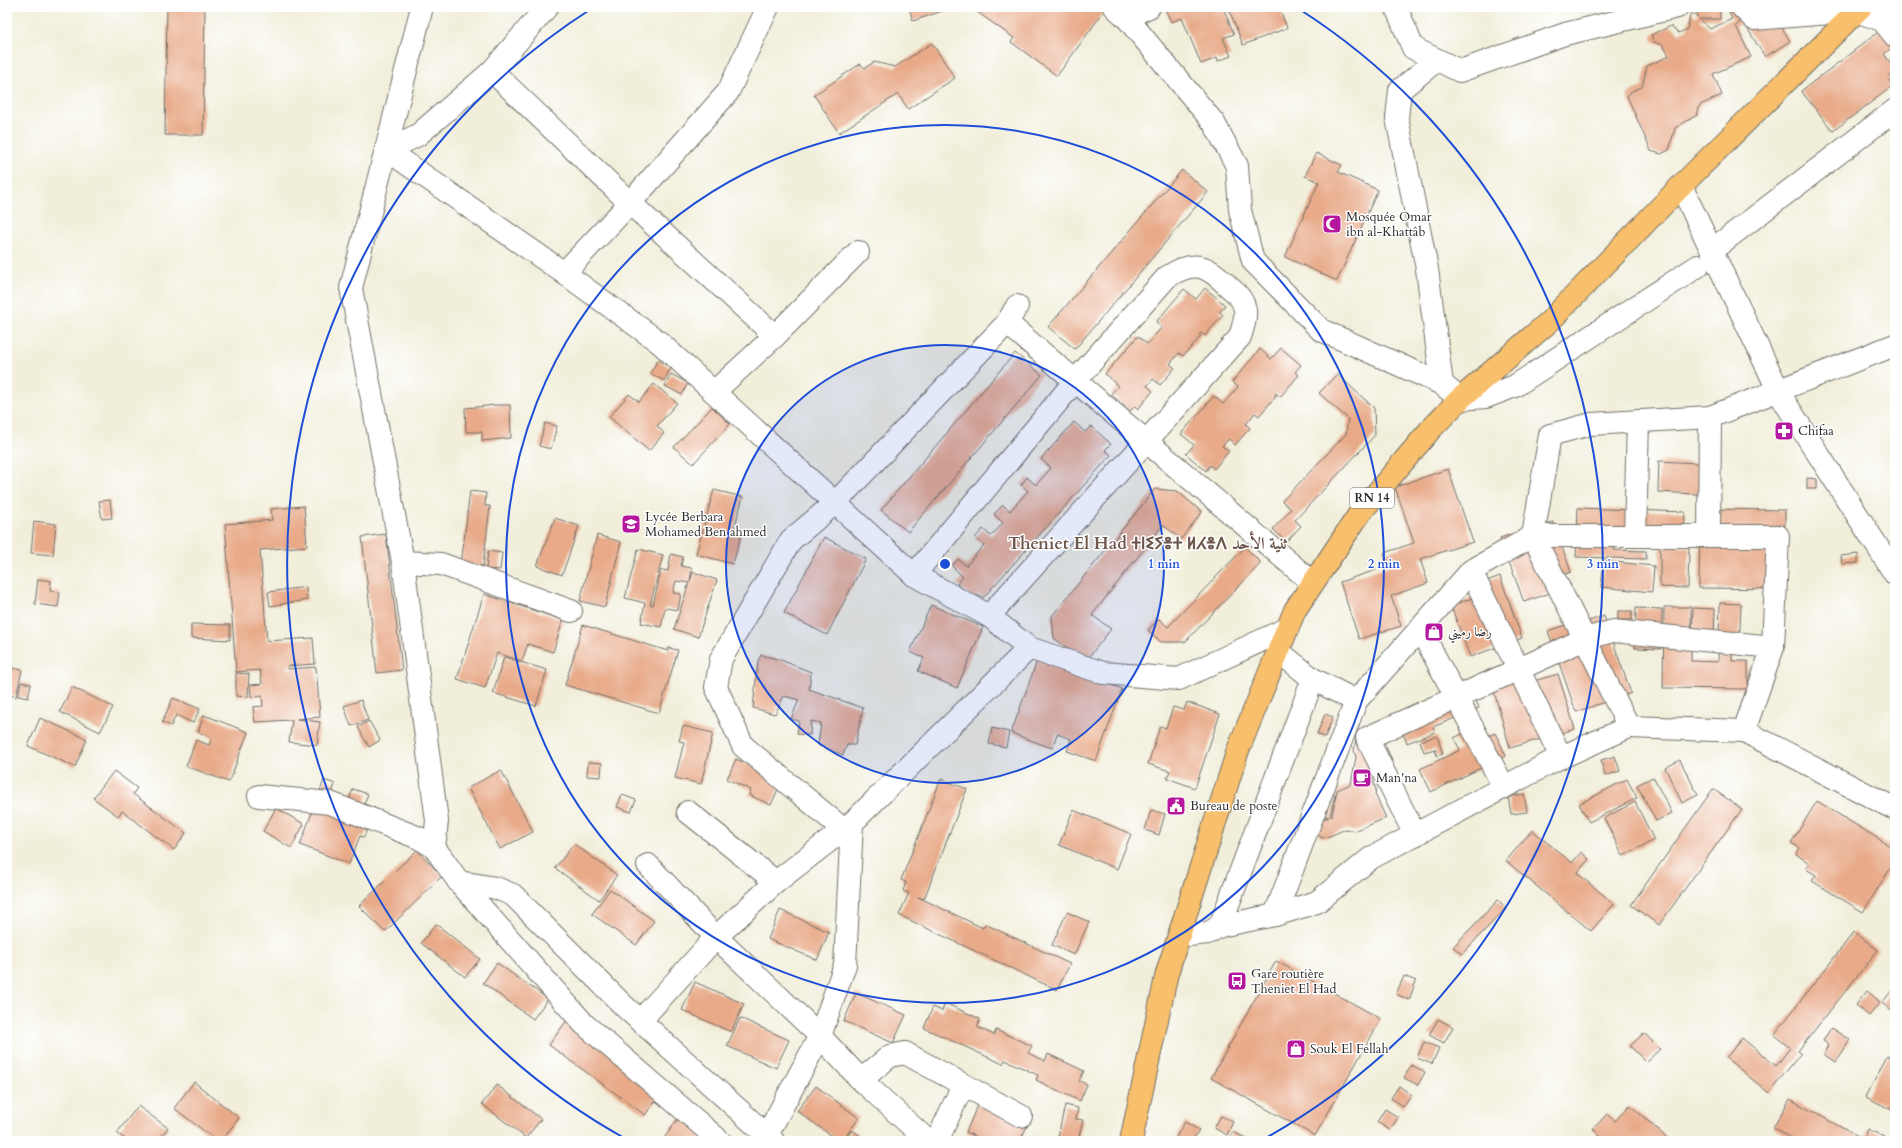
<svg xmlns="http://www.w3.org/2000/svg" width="1902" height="1148" viewBox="0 0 1902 1148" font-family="Cardo,Amiri,'Noto Sans Tifinagh',serif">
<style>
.building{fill:#e8aa89}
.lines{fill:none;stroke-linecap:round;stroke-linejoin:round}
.minor-casing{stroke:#706f68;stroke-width:24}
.primary-casing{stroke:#706f68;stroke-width:24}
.minor{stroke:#fff;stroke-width:22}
.primary{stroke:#f8bf6c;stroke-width:22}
.ring{fill:none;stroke:#1d4ed8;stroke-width:2}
.labels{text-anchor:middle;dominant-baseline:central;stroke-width:3;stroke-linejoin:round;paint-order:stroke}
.shield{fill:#fff;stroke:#6b6b6b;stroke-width:1}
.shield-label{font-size:12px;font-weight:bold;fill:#2b2b2b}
.poi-label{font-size:13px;fill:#2b2b2b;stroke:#fff;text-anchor:start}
.district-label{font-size:17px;font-weight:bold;fill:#6d574c;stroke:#fff}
.centre{fill:#1d4ed8;stroke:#fff;stroke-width:2}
.ring-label{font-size:12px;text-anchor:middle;font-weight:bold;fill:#1d4ed8;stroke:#fff;stroke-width:3;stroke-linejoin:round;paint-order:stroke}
</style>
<rect width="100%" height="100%" fill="#fff"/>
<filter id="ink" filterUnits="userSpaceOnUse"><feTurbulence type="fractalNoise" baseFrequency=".025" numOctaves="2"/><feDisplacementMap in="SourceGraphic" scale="8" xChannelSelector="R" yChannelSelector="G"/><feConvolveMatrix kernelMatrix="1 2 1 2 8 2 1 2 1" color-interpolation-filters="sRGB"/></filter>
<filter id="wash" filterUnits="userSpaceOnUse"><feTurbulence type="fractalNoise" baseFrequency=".012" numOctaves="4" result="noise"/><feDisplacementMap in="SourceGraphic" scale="16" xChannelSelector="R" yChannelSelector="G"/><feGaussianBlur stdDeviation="0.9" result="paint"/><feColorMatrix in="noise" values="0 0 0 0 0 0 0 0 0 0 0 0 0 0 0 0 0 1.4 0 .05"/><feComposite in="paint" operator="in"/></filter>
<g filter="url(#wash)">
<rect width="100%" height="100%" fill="#f1eeda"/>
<g id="blocks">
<g class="building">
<path d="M167,7h38l-2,128h-38z"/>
<path d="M909,7h38l1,2 -35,12z"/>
<path d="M975,7h124l5,4 -47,65 -46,-34 3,-4 -41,-29z"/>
<path d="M1176,7h47l11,27 -11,4 8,18 -13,5 -1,-3 -16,6 -19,-46 -11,4 -5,-11z"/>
<path d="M1228,7h51l8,21 -44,17z"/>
<path d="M1697,7h23v12h-21l11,10 22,-10 -5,-12h26l22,9 15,25 -25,16 -23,-37 -6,6 15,31 -38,17 9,21 -22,10 -3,10 -22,13 -6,22 -8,4 -10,-3 -24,-55 5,-5 10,-4 5,-21 22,-10 -6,-11 -9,-3 -3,-7 20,-9 8,7 8,-4 4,-17 6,5z"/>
<path d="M1894,20l1,25 -11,9 11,15v3l-7,6 6,7 -61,46 -32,-40z"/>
<path d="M932,43l23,35 -47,31 -10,-15 -59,39 -25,-38 46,-31 5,4 9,-6 21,5z"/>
<path d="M1316,153l26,12 -4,7 40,18 -41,91 -52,-24 34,-75 -14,-6z"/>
<path d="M1182,170l26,22 -133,157 -27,-22z"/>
<path d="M1205,288l20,17 -5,7 3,3 -18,21 -4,-3 -2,2 2,1 -18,20 -4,-3 -9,11 5,4 -15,17 -7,-6 -6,7 6,5 -15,18 -3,-3 -5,5 -19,-17 7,-8 -13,-12 33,-38 9,8 15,-17 -6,-5 28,-33 12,10z"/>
<path d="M1281,348l20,17 -6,7 4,3 -19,22 -4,-4 -1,2 1,1 -17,20 -4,-3 -9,11 4,4 -15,17 -6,-6 -7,7 7,5 -15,18 -4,-4 -4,6 -20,-17 8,-9 -13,-11 33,-38 9,8 15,-17 -6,-5 28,-33 11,10z"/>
<path d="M1015,353l27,22 -134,157 -27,-22z"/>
<path d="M658,360l13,8 -7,13 -14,-8z"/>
<path d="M671,374l17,9 -6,12 -17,-9z"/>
<path d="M1337,374l37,34 1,27 -80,85 6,6 -15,16 -13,-13 18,-20 -9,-8 64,-67 2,-15 -29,-26z"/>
<path d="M654,384l23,19 -20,23 7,7 -15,18 -40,-34 20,-23 10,8z"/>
<path d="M496,405h14l1,33 -29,3v-9h-16l-1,-24z"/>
<path d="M712,407l18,17 -37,40 -19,-17z"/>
<path d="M1074,422l11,10 6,-6 20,18 -6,6 6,5 -128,143 -4,-4 -4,5 -18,-15 6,-7 -11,-11 6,-7 8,7 18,-21 -9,-7 8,-9 8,7 12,-13 -9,-9 9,-9 7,6 18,-20 -7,-6 6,-8 9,8 15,-17 -10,-9z"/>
<path d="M545,423l12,3 -6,23 -12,-3z"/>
<path d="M1659,461l56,3 -1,31 -56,-3z"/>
<path d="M1448,469l25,73 -53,17 8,24 -37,13 10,30 -42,13 -19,-57 48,-16 -4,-13 30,-10 -19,-56z"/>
<path d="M1807,478l10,1v10h-10z"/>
<path d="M1155,489l22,2 25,21 -21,27 -18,-14 -71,90 19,14 -26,33 -31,-24 -2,-22z"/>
<path d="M714,490l29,7 -9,32 8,3 -9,32 -37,-10z"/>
<path d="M470,491l16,2 -1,13h5l-7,60 -22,-2z"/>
<path d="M110,500l2,18 -10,1 -3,-18z"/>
<path d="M304,506l3,40 -47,4 7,91 46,-3 2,26 -28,2 1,3 28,-2 4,50 -23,2 23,3 -3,23 -28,-3 3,-22 -37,2 -2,-15 10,-1 -1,-10 -11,1 -1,-12 12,-1 -2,-14 -24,2 -11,-148 47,-4 -1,-11z"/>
<path d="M1578,508l107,4 -1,24 -69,-2 -1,16 32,1v8l-70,-2z"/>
<path d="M1700,509l85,1 -1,79 -85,-1z"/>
<path d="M555,518l24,8 -17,49 -25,-9z"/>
<path d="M34,521l22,3 -3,31 -22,-2z"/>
<path d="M1553,522l18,50 -20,7 5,12 -32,11 -24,-64 29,-10 1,3z"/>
<path d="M386,534l16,136 -25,3 -15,-136z"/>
<path d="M597,535l24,7 -16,65 -25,-6z"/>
<path d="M824,537l42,22 -39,76 -43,-22z"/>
<path d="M1660,546l29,1 -1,41 -28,-1z"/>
<path d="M1245,547l16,16 -76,79h-24l-13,-12 11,-11 9,8z"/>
<path d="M638,549l25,6 -13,50h3l8,-35 7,1 3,-17 12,3 -2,9 11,2 -2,13 3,-9 24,8 -19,57 -24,-8 15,-46 -13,-2 -3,12 8,1 -3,16 -13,-2 -4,19 -20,-4 4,-20 -20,-5z"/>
<path d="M488,551l14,2 -2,17 -14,-1z"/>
<path d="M1858,554v9l-16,1 -1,-8z"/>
<path d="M1604,561l50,5 -2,26 -51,-5z"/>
<path d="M1500,576l22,62 -52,19 -19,-51 24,-9 -4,-10z"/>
<path d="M38,579l13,2 -1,10 10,1 -2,15 -23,-3z"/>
<path d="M306,587l1,13 -37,6 -2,-14z"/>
<path d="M484,594l79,26 -10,32 -25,-8 -6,17 -25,-8 -12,35 -28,-9z"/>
<path d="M1720,603l21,1 -2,47h-7v10h16v28l-85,-1 1,-81h27v54l27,1z"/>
<path d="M931,605l52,22 -26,61 -39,-17 6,-13 -14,-6z"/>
<path d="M1636,608l26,1 -1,40 -26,-1z"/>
<path d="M1693,608l22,1 -1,26 -22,-1z"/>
<rect x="1618" y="611" width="14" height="9"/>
<path d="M1604,616l27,77 -55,19 -28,-81 26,-9 2,3z"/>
<path d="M191,624l39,1v15l-39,-2z"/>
<path d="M583,625l85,26v-3l10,2 -19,63 -94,-28z"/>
<path d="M761,655l20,5 30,12 -2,17 54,19 -8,37h-8l-4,10 -25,-10 3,-22 -10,-2 -1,14 -13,-1 2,-13 -8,-2 8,-19 -15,-4 -9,18 -22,-6 5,-47z"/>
<path d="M504,657l43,13 -11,36 -43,-13z"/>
<path d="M1038,658l84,31 -26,72 -29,-10 4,-12 -14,-5 -5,14 -41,-15z"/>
<path d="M1508,664l7,13 12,6 31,-9 17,55 -65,19 -22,-78z"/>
<path d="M8,667l14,3 -6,27 -9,-3z"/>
<path d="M236,673l13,1 -1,23 -12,-1z"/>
<path d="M21,682l10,2 -3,14 -10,-2z"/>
<path d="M1470,686l9,22 -46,19 2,5 -28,11 -11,-26z"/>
<path d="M72,687l41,20 -13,25 -40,-20z"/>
<path d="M173,698l27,11 -7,14 -17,-8 -5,11 -9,-4z"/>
<path d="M361,700l7,20 -17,6 -7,-20z"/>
<path d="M1187,702l33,12 -25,74 -28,-10 3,-7 -22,-7 12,-38 6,2 7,-21 11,3z"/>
<path d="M1325,714l8,3 -8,20 -8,-3z"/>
<path d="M204,715l44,17 -19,50 -43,-16 10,-26 13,5 3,-7 -14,-6z"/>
<path d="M40,718l47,21 -12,28 -47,-21z"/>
<path d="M369,721l11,19 -11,7 -11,-20z"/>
<path d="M683,726l30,7 -12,51 -26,-6 9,-36 -5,-1z"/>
<path d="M1476,727l6,12 13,-6 11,23 -75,36 -11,-23 40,-19 -6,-12z"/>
<path d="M992,728l17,4 -3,15 -17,-3z"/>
<path d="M1379,730l13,31 -23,10 7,18 -1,5 11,24 -31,13 -9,-2 -21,9 -5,-1 -6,-14 15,-6 -7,-2 5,-23 8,2 -5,22h2l5,-26 14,-6 5,-27 -2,-6 2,-12z"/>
<path d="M1437,736l6,18 -6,2 -2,-7 -11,3 -4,-11z"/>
<path d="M1615,756l5,15 -15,5 -4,-16z"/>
<path d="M736,759l46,21 -11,25 -22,-10 2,-5 -24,-11z"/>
<path d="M1680,760l18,35 -16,8 -17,-35z"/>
<path d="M588,762l14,1 -1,14 -14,-1z"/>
<path d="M501,770l32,62 -33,17 -32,-61z"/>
<path d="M114,771l23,17 -4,6 53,39 -12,17 -52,-39 -4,5 -25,-18z"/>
<path d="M1653,777l19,36 -16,8 -19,-36z"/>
<path d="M941,779l26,10 -43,110 -6,-2 65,31 2,-4 85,40 -13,26 -158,-75 10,-22 -6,-2 3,-9 -5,-2z"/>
<path d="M1627,779l10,19 -48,24 -10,-18z"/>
<path d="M324,780l11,4 -3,9 17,6 4,-10 15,5 -4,10 11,4 -11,29 -4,-1 -11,28 -49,-19z"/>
<path d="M1713,789l29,20 -83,116 -28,-20z"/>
<path d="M1524,794l3,18 -16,2 -3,-17z"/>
<path d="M622,795l14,5 -5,12 -14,-5z"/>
<path d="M1817,801l78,48v12l-32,51 -51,-31 4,-6 -10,-6 3,-6 -13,-9 4,-6 -9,-5z"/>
<path d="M1635,802l19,38 -31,16 -19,-38z"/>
<path d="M276,808l28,16 -13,24 -28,-17z"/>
<path d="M1073,810l58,24 -14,35 -58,-24z"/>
<path d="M1151,810l14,4 -6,21 -14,-5z"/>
<path d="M1532,830l40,33 9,-11 8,7 -12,14 37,31 -23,27 -85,-70z"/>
<path d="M574,844l43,31 -18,25 -44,-32z"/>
<path d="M417,850l25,26 -57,56 -26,-26z"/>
<path d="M610,889l44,32 -18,24 -44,-31z"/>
<path d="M1498,900l8,8 -44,46 -9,-7z"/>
<path d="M780,910l49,22 -12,28 -49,-21z"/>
<path d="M1067,912l22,10 -15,33 -22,-10z"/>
<path d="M436,924l44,35 -15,18 -44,-34z"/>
<path d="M1854,932l24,18 -80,101 3,2 -32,40 -43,-35 16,-20 34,28 14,-18 -16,-13z"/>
<path d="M1276,961l105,58 -66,117 -104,-58z"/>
<path d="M497,963l51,36 -15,20 -50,-36z"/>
<path d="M1404,976l12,5 -7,19 -13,-6z"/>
<path d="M695,982l49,22 -13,28 -49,-22z"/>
<path d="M1893,989l2,2 -1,22 -12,-10z"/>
<path d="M1867,991l13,11 -11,14 -13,-11z"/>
<path d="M856,993l50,22 -13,28 -49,-22z"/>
<path d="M945,1003l35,16 -3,8 17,8 2,-5 36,16 -4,7 17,8 3,-7 36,17 -5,10 8,3 -7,17 -44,-21 2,-5 -33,-15 -2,4 -79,-36 9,-21 9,4z"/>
<path d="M740,1018l49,22 -13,28 -49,-22z"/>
<path d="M1438,1019l15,8 -9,16 -15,-8z"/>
<path d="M567,1020l96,71 -18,24 -96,-70z"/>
<path d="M1831,1028l19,12 -14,22 -12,-7 5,-10 -6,-4z"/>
<path d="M1644,1033l16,16 -14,13 -16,-16z"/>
<path d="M1424,1042l15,6 -7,16 -15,-6z"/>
<path d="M1887,1056l8,4v45l-3,5 -26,-13z"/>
<path d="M1411,1065l14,7 -7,13 -14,-7z"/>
<path d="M194,1082l45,36 -18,23h-4l-43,-33z"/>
<path d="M497,1085l44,34 -15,19 -44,-34z"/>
<path d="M816,1086l43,32 -17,23h-3l-42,-30z"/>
<path d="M1399,1086l13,9 -9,12 -12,-9z"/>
<path d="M1790,1099l74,41 4,-11 16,7 -2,5h-86l-23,-13z"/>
<path d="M978,1104l49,22 -7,15h-34l-20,-9z"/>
<path d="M1065,1105l13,3 -2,11 7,1 -5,21h-21z"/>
<path d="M1630,1105l37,33 -3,3h-67l4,-4 -8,-8 14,-15 8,7z"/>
<path d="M138,1106l30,22 -10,13h-30l-11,-8z"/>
<path d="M1385,1109l13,8 -8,13 -13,-8z"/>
<path d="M680,1116l35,25h-53z"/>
<path d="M1221,1116l12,6 -6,13 -13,-7z"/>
<path d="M1185,1122l14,8 -7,11h-9l-7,-4z"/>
<path d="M852,1130l16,11h-24z"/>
<path d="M1233,1132l19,9h-24z"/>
</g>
</g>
</g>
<g filter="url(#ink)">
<use href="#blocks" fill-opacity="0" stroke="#706f68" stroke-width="1"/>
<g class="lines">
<defs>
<g id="minor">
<path d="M422,7l-71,281 52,274 34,259 -3,26"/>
<path d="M547,7l-55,64 138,132 145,133"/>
<path d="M1115,7l11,10 88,106 23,43 3,44 13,51 68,69 121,54 18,15 26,-2 29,-11 183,-120"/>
<path d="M1396,7l17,41 47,23 105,-37 112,-27"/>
<path d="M1742,7l12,12 102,-8 26,9 13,16"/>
<path d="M1126,17l23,-10"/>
<path d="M1437,60l-37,30 -3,28 30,151 15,115"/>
<path d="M387,150l177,123 95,69 255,233 75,41 40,32 74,25 76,6 109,-51"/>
<path d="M387,150l31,-15 74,-64"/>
<path d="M1681,186l100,210 114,178"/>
<path d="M1712,250l183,-140"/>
<path d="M564,273l66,-70 98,-111 40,-85"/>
<path d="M1007,323l306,260"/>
<path d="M1895,345l-185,72 -119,7 -41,11 -17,101 96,191 115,4 151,78"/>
<path d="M714,392l61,-56 83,-84"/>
<path d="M1635,536l3,-115"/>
<path d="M1709,536l1,-119"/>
<path d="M403,562l38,2 130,47"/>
<path d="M1471,571l90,186"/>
<path d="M914,575l161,-194 92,-104c28,-18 40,-12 62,10 8,6 14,12 16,22 1,10 -2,18 -5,28l-251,279"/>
<path d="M1420,629l84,158"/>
<path d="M1313,679l43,22"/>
<path d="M259,796l71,7 89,35 15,9 25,35 125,142 136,117"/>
<path d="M688,812l88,70"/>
<path d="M844,830l-101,-84 -27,-59 5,-28 70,-119 44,-37 172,-180 10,-17"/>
<path d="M1415,835l-48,-97 218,-99 28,-8 160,16"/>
<path d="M648,865l68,72 104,99 41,44 67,61"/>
<path d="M459,882l37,6 17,7 111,111 149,135"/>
<path d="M1275,915l42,-13 54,-44 184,-98 74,-33"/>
<path d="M1220,926l93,-247 -35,-28"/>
<path d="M1179,936l29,-3 12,-7 55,-11 81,-214 115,-130 62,-35h245l-5,111 -29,84"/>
<path d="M640,1021l76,-84 60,-55 76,-59 177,-175"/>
<path d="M861,1080l29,-24 15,-3 116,63"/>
<path d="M767,1135l53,-99 25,-71 7,-142"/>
<path d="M937,1141l26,-56"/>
</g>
<path id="primary" d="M1131,1141l36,-168 71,-223 57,-140 65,-97 70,-83 30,-31 90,-78 131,-135 180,-179"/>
</defs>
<use href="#minor" class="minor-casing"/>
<use href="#primary" class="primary-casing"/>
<use href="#minor" class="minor"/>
<use href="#primary" class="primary"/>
</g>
</g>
<circle cx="945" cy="564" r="219" fill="#1d4ed8" fill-opacity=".12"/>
<g class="ring">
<circle cx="945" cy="564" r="219"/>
<circle cx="945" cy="564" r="439"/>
<path d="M626 1139A658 658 0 0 1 591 9M1299 9A658 658 0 0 1 1264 1139"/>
</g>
<defs>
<symbol id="mosque-square" viewBox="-11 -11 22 22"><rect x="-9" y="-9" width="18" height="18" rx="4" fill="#b5179e" stroke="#fff"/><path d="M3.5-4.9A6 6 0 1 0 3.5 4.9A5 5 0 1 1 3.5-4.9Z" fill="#fff"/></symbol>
<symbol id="pharmacy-square" viewBox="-11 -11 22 22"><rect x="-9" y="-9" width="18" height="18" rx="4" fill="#b5179e" stroke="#fff"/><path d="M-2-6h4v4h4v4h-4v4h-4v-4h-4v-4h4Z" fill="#fff"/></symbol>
<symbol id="school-square" viewBox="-11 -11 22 22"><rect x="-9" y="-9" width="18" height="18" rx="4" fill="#b5179e" stroke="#fff"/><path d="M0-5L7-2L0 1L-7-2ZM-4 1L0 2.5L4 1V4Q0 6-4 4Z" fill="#fff"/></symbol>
<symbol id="shop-square" viewBox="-11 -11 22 22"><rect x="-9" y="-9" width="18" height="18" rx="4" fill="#b5179e" stroke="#fff"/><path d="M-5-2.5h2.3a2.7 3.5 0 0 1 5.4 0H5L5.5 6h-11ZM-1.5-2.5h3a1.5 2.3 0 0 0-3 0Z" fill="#fff"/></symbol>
<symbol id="cafe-square" viewBox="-11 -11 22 22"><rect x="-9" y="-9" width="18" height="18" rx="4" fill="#b5179e" stroke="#fff"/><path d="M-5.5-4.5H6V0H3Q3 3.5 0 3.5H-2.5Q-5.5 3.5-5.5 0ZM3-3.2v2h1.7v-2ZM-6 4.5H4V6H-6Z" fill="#fff"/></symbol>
<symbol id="civic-square" viewBox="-11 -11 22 22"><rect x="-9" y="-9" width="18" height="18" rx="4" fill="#b5179e" stroke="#fff"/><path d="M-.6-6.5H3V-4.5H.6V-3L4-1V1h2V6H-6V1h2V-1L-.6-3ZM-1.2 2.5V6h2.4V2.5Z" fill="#fff"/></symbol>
<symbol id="bus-square" viewBox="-11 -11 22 22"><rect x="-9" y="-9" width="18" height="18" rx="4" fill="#b5179e" stroke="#fff"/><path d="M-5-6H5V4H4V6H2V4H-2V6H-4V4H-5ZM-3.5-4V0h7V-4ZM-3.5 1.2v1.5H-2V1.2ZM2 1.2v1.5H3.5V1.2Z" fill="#fff"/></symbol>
</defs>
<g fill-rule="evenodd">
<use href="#mosque-square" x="1321" y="213" width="22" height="22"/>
<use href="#pharmacy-square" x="1773" y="420" width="22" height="22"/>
<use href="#school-square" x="620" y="513" width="22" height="22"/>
<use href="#shop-square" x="1423" y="621" width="22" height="22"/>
<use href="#cafe-square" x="1351" y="767" width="22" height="22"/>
<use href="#civic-square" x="1165" y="795" width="22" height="22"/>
<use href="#bus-square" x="1226" y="970" width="22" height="22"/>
<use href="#shop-square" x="1285" y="1038" width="22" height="22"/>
</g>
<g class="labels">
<rect class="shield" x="1350" y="488" width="44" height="20" rx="3"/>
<g class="shield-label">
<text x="1372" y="498">RN 14</text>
</g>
<g class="poi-label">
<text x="1346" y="217">Mosquée Omar<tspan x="1346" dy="15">ibn al-Khattâb</tspan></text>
<text x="1798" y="431">Chifaa</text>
<text x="645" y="517">Lycée Berbara<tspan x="645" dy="15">Mohamed Ben ahmed</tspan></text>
<text x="1448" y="632">رضا رميني</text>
<text x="1376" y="778">Man'na</text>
<text x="1190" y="806">Bureau de poste</text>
<text x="1251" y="974">Gare routière<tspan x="1251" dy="15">Theniet El Had</tspan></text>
<text x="1310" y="1049">Souk El Fellah</text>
</g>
<g class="district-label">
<text x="1148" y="543">Theniet El Had ⵜⵏⵉⵢⴻⵜ ⵍⵃⴻⴷ ثنية الأحد</text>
</g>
</g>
<circle cx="945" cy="564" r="6" class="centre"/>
<g class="ring-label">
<text x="1164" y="568">1 min</text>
<text x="1384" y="568">2 min</text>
<text x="1603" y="568">3 min</text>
</g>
<rect width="1902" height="1148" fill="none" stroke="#fff" stroke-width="24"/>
</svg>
